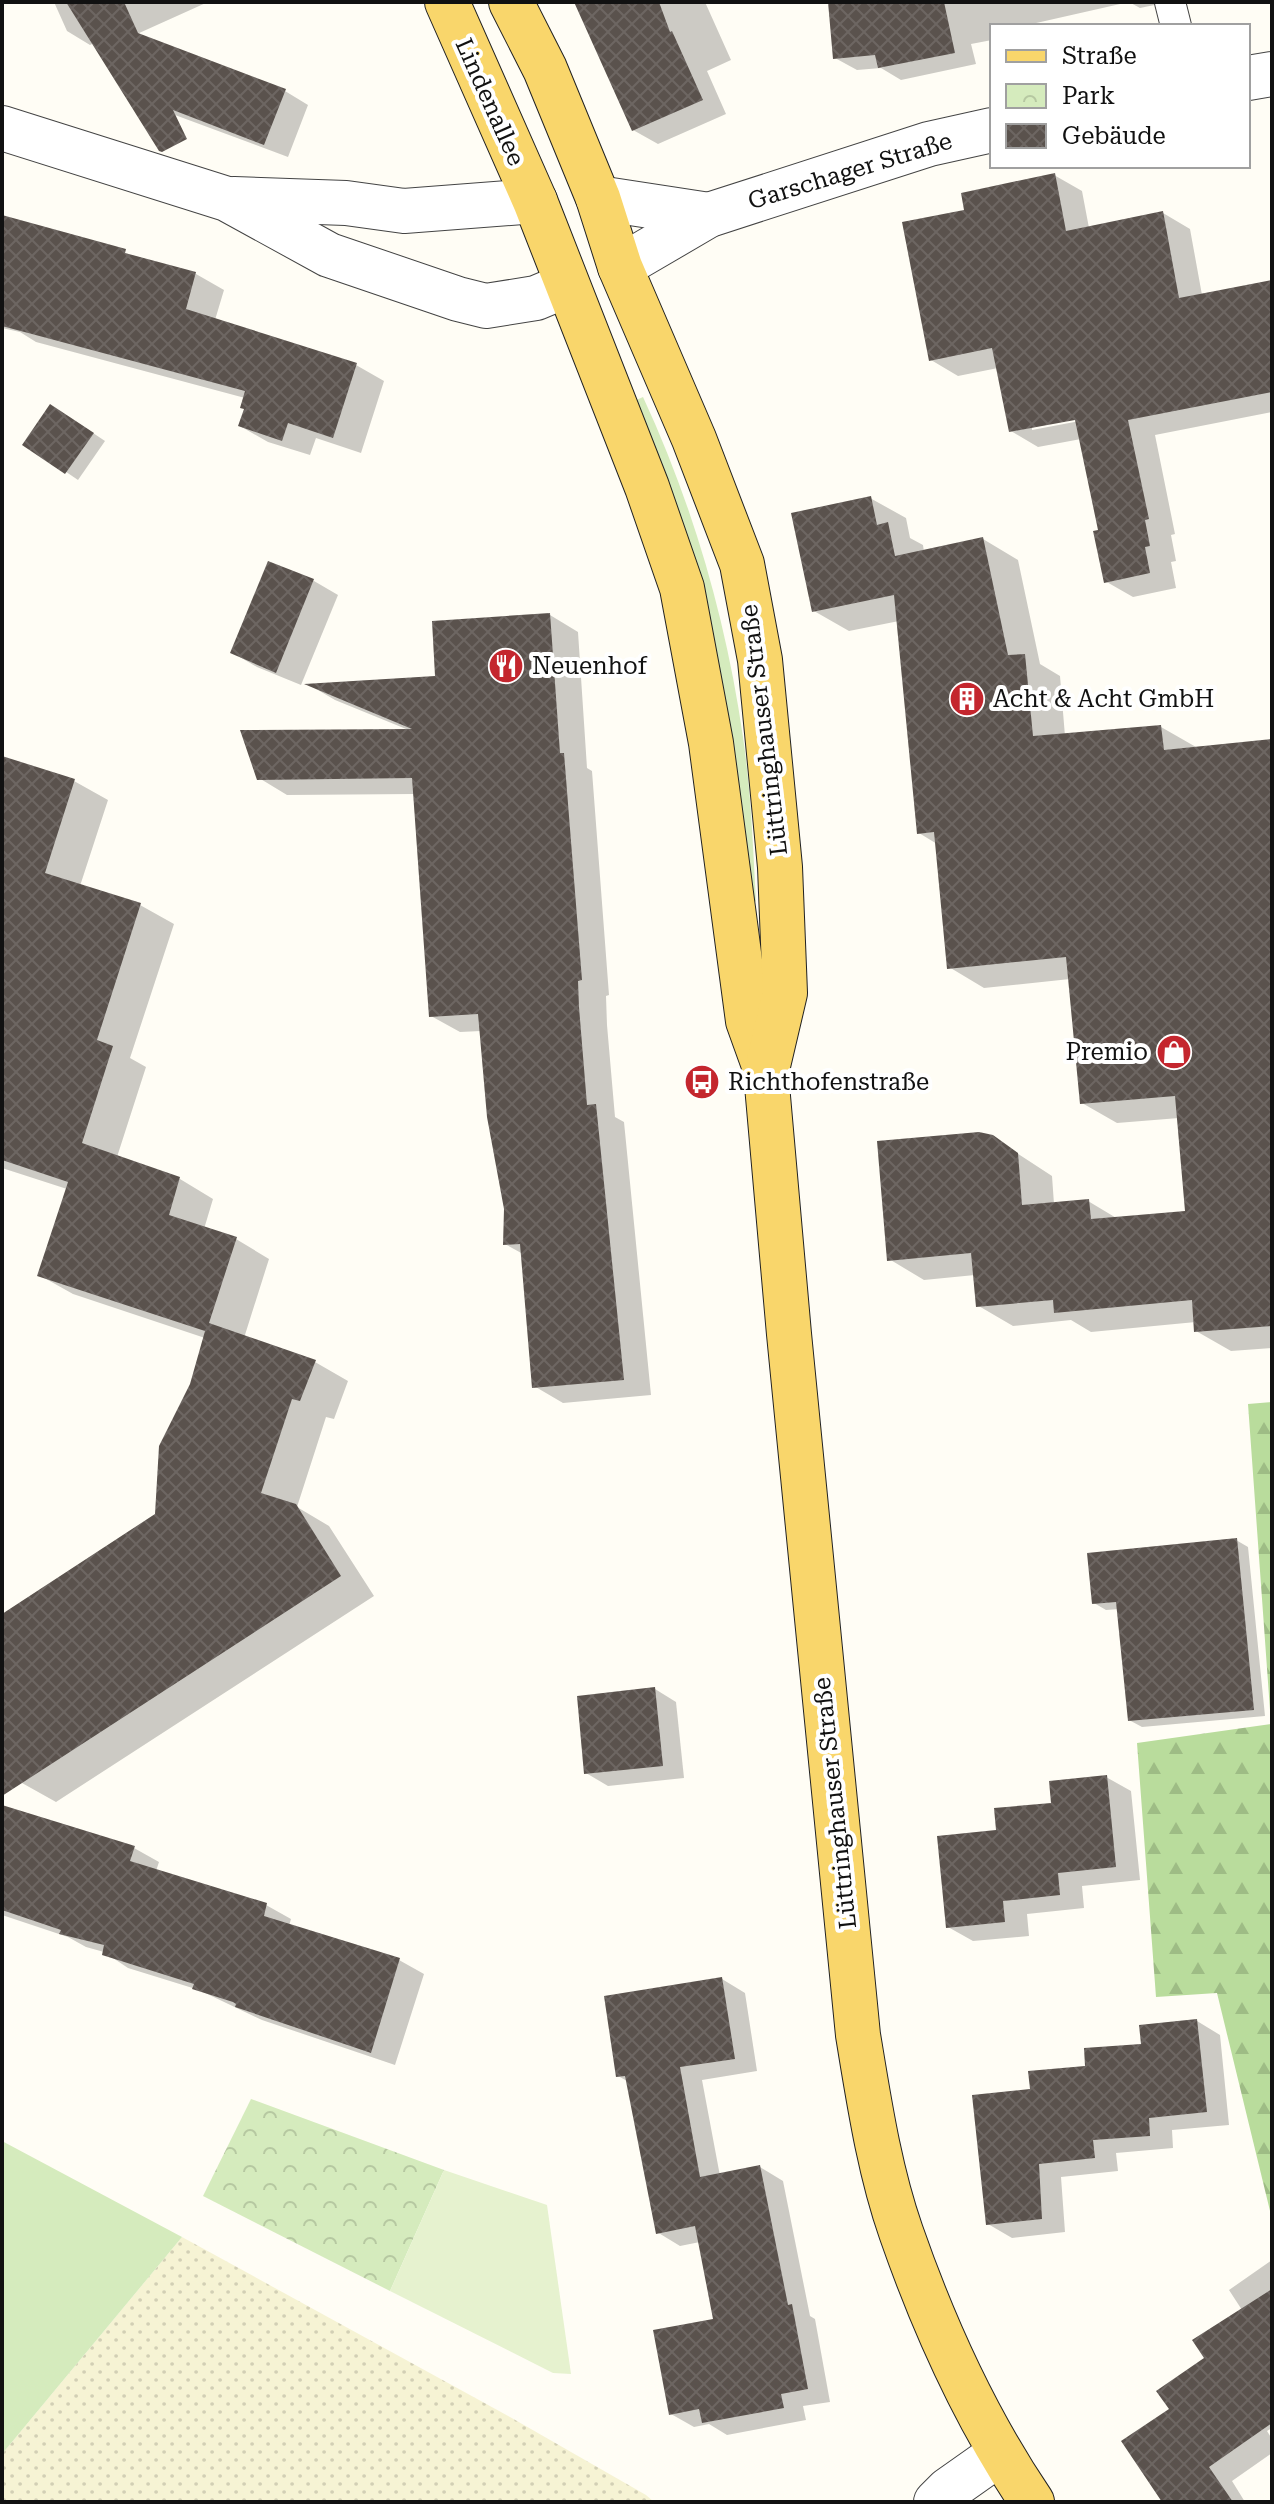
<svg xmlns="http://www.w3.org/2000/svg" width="1274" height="2504" viewBox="0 0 1274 2504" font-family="'Roboto Serif',serif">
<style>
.farmland{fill:url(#farmland-dots)}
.grass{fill:#d5ebbd}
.forest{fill:url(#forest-firs)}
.park{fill:url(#park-crowns)}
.pitch{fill:#e6f2cf}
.shadow{fill:#0003;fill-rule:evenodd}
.building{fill:url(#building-cross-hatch)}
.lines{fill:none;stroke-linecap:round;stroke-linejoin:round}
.service-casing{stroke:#444;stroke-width:32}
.minor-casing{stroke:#444;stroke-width:46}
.primary-casing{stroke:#222;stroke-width:46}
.service{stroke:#fff;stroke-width:30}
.minor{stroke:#fff;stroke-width:44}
.primary{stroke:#f9d66b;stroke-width:44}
.labels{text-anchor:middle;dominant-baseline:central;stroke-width:8;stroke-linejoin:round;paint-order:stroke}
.street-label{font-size:24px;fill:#111;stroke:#fff}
.poi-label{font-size:24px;fill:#111;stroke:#fff;text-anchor:start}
</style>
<defs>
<pattern id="farmland-dots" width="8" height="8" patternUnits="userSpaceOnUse" patternTransform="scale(2)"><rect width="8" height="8" fill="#f6f3d4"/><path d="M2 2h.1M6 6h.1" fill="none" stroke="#d2cfb5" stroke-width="1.8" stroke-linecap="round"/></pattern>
<pattern id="forest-firs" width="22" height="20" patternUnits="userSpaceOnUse" patternTransform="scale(2)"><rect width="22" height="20" fill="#b9dc9c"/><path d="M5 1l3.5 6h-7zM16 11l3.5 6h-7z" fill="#9ebc85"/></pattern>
<pattern id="park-crowns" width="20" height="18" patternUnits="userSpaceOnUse" patternTransform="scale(2)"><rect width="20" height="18" fill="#d5ebbd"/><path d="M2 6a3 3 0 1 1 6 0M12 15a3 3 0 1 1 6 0" fill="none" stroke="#b6c8a1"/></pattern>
<pattern id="building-cross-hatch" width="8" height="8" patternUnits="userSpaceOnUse" patternTransform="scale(2)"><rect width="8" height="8" fill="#5a524d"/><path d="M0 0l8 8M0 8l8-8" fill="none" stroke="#6d6662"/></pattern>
</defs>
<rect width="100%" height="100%" fill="#fffdf5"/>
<path class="farmland" d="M182,2237l328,180 136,78 8,7h-652v-48z"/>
<g class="grass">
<path d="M643,397c50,108 83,222 100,340 8,54 10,110 13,164l-4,4 -120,-503z"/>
<path d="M2,2141l180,96 -180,217z"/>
</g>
<path class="forest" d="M1272,1402v812l-1,1 -54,-222 -61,4 -19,-254 134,-19 -23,-320z"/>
<path class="park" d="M251,2099l193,71 -54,121 -187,-95z"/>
<path class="pitch" d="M444,2170l103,35 24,169 -18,-1 -163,-82z"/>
<g class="shadow">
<path d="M54,2h154l-71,32 148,57 23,14 -20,52 -113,-42 -81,-72 -4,2 -23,-14z"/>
<path d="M577,2h128l26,58 -24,11 19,43 -68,30 -25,-14z"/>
<path d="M835,2h294l-106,24h-31v14l-21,4 5,20 -75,16 -20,-12 -24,2 -22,-12z"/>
<path d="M1129,2h40l-29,6z"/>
<path d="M1054,175l28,16 7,37 74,-15 27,16 12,66 70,-13v130l-117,23 20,99 -4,1 5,26 -5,1 5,26 -43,9 -28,-16 -5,-50 -19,-92 -43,8 -27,-16 -13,-63 -40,8 -27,-16 35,-149zM1084,416l1,4 -53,10v-4z"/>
<path d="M2,217l194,57 28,16 -9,30 141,45 28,16 -23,72 -45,-15 -6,17 -42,-13 -28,-16 5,-17v-11l-209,-56 -16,-10 -18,-4z"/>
<path d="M63,413l42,28 -27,39 -53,-36z"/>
<path d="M870,498l36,20 4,20 13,7 1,7 59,-13 35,21 22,104 20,12 5,60 96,-9 35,20 76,-6v607l-41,3 -35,-20v-9l-105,10 -20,-12 -58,6 -36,-21 -2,-30 -51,5 -35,-21 103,-122 60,39 2,28 34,-3 30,18 69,-6 -8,-95 -62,5 -35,-20 -12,-124 -86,9 -35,-21 -12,-123 -18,-11 -20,-212 -50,10 -35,-20z"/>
<path d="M269,563l45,18 24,14 -37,90 -44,-18 -24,-14z"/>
<path d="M550,615l28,17 9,136 5,3 17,224 -3,1 1,29 8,92 9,5 27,273 -88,8 -29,-17 -11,-132 -18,-10 1,-35 -25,-178 -21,1 -29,-16 -16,-222 -128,1 -28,-17 152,-47 -76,-31 -24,-14 127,-8z"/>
<path d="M2,758l72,23 34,19 -28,86 60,19 34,19 -44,134 16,9 -29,90 63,22 33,20 -9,30 32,10 33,20 -25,79 71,24 33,19 -14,38 -8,-2 -29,90 32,19 45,70 -318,206 -34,-19 -20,-32v-135l155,-101 48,-177 -132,-44 -34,-19 28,-86 -65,-21z"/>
<path d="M1236,1540l12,7 17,169 -123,11 -13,-7 -10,-111 -13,1 -12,-7z"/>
<path d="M655,1689l21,13 8,76 -76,8 -22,-13z"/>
<path d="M1106,1777l25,14 9,89 -58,6 2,22 -57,6 2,22 -56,5 -25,-14 50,-95z"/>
<path d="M2,1807l132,41 25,14 -3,9 110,34 25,14 -2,7 110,34 25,14 -29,91 -133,-45 -63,-30 -71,-22 -24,-16 -18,-5 -18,-10 -66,-22z"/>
<path d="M722,1979l23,14 12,78 -55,9 18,96 40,-9 23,14 27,135 5,3 15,83 -27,4 3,14 -79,15 -18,-11 -15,3 -23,-13 44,-94 -15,-78 -20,4 -23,-14 -28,-150 -11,-6z"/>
<path d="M1197,2021l23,14 9,90 -57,5 1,18 -57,5 2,18 -57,6 4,55 -53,6 -24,-14 44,-133z"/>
<path d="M1272,2260v168l-5,3 5,8v14l-40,28 13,21h-80l7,-92 70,-100 -13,-20z"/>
</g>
<g class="building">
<path d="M66,2h58l14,31 148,56 -22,56 -91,-35 14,29 -25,13 -3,-1z"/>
<path d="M574,2h85l11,30 2,-1 31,69 -71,31z"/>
<path d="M828,2h116l11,51 -77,15 -3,-13 -42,4z"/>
<path d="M1055,173l11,58 97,-20 16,87 93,-18v112l-144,28 21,99 -4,1 5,26 -5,1 5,26 -46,10 -11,-52 5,-1 -23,-110 -66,12 -17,-84 -63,13 -27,-139 62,-12 -3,-17z"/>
<path d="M2,215l124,34 -1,4 71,19 -10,37 171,54 -24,75 -45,-15 -6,18 -44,-15 6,-17 -4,-1 5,-17 -243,-65z"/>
<path d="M50,404l44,29 -29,41 -43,-29z"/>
<path d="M871,496l6,29 11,-3 7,34 88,-19 25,118 17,-1 8,82 128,-11 3,25 108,-11v587l-78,6 -2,-32 -138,13 -1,-13 -77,7 -5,-54 -84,8 -10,-120 102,-9 14,3 25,18 4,52 67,-6 2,20 94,-8 -10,-115 -95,8 -14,-147 -119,12 -13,-137 -17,2 -23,-239 -82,17 -21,-99z"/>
<path d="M268,561l46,18 -38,94 -46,-20z"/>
<path d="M550,613l10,140h4l18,227 -4,1 1,26 8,98 9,-1 28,276 -92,8 -12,-144 -17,1 1,-36 -17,-92 -9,-103 -49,3 -17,-239 -155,2 -17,-50 172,-1 -108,-45 131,-8 -3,-55z"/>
<path d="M2,756l73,23 -30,94 96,30 -44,137 16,6 -31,97 98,34 -11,38 68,22 -28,86 107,37 -16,41 -8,-2 -31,94 35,11 45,72 -339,220v-182l153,-100 4,-68 31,-62 15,-53 -168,-55 31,-94 -66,-22z"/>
<path d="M1237,1538l17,172 -126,11 -12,-119 -24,2 -5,-51z"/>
<path d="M655,1687l8,79 -79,8 -7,-78z"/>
<path d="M1107,1775l9,92 -58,6 2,22 -57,6 2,21 -59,6 -9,-92 59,-6 -2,-22 57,-5 -2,-22z"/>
<path d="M2,1805l133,41 -5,15 137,42 -3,13 136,42 -29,95 -136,-46 1,-3 -3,-2 -41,-13 2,-5 -92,-29 2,-10 -45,-11 2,-4 -59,-20z"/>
<path d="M722,1977l13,82 -55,8 20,110 60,-12 28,140 4,-1 16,85 -27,5 3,14 -82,15 -3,-14 -30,6 -16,-85 60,-11 -18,-93 -39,8 -31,-158 -9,1 -12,-81z"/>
<path d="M1197,2019l10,93 -58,6 1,18 -57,4 2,18 -56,6 3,55 -56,6 -14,-130 58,-6 -2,-18 57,-5 -1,-18 57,-4 -2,-19z"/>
<path d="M1272,2289v134l-63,44 24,35h-71l-41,-61 48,-32 -13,-18 48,-33 -12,-18z"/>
</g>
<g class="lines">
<defs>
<path id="service" d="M1170,2l6,24"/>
<g id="minor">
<path d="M1248,78l24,-4"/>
<path d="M2,128l225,71 102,56 129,44 28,7 50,-8 31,-13"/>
<path d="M598,198l111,17"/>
<path d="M234,199l112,4 58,8 131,-10"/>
<path d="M620,267l89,-52 220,-71 63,-14"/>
<path d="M936,2502l12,-12 51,-36"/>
</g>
<g id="primary">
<path d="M447,2l88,199 112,286 35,101 29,155 37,278 18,50"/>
<path d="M511,2l34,67 53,129 22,69 74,172 48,125 18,96 20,207 5,126 -19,81 23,260 69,701c11,66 21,134 43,197 32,92 76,189 131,270"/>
</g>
</defs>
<use href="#service" class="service-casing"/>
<use href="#minor" class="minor-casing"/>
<use href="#primary" class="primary-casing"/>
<use href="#service" class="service"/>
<use href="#minor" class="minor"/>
<use href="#primary" class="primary"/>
</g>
<defs>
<symbol id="restaurant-disc" viewBox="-11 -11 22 22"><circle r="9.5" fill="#c4262e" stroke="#fff"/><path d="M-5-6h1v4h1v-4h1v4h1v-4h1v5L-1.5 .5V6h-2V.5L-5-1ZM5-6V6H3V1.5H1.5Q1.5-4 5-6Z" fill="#fff"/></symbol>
<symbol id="building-disc" viewBox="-11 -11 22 22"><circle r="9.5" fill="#c4262e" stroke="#fff"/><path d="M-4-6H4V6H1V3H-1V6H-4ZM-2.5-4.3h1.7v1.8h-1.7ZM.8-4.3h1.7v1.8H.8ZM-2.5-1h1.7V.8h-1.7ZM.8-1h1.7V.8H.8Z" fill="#fff"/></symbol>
<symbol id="shop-disc" viewBox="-11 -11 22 22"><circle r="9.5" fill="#c4262e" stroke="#fff"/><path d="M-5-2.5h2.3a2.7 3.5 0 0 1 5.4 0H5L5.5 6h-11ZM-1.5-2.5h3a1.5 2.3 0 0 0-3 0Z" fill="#fff"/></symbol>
<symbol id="bus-disc" viewBox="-11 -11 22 22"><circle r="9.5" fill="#c4262e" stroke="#fff"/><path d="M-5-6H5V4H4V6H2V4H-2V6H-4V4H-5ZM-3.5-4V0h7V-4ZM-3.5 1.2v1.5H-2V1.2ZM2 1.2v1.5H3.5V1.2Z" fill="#fff"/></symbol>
</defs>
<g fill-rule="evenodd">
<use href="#restaurant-disc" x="486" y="646" width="40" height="40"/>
<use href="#building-disc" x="947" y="679" width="40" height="40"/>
<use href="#shop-disc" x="1154" y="1032" width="40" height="40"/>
<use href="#bus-disc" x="682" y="1062" width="40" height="40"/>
</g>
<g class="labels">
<g class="street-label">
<text transform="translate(490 102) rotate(66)">Lindenallee</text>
<text transform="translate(850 171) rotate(-17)">Garschager Straße</text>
<text transform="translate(764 730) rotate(-97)">Lüttringhauser Straße</text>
<text transform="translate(835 1803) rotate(-96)">Lüttringhauser Straße</text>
</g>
<g class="poi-label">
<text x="532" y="666">Neuenhof</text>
<text x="993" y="699">Acht &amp; Acht GmbH</text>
<text x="1148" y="1052" text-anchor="end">Premio</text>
<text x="728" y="1082">Richthofenstraße</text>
</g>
</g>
<rect width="1274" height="2504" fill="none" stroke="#111111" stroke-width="8"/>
<rect x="990" y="24" width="260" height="144" fill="#ffffff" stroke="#a0a0a0" stroke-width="2"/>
<rect x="1006" y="50" width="40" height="12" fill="#f9d66b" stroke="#a0a0a0" stroke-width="2"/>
<text x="1062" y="64" font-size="24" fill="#111111">Straße</text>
<rect x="1006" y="84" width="40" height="24" fill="url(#park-crowns)" stroke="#a0a0a0" stroke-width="2"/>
<text x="1062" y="104" font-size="24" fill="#111111">Park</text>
<rect x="1006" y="124" width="40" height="24" fill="url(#building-cross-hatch)" stroke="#a0a0a0" stroke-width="2"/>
<text x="1062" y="144" font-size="24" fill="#111111">Gebäude</text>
</svg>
